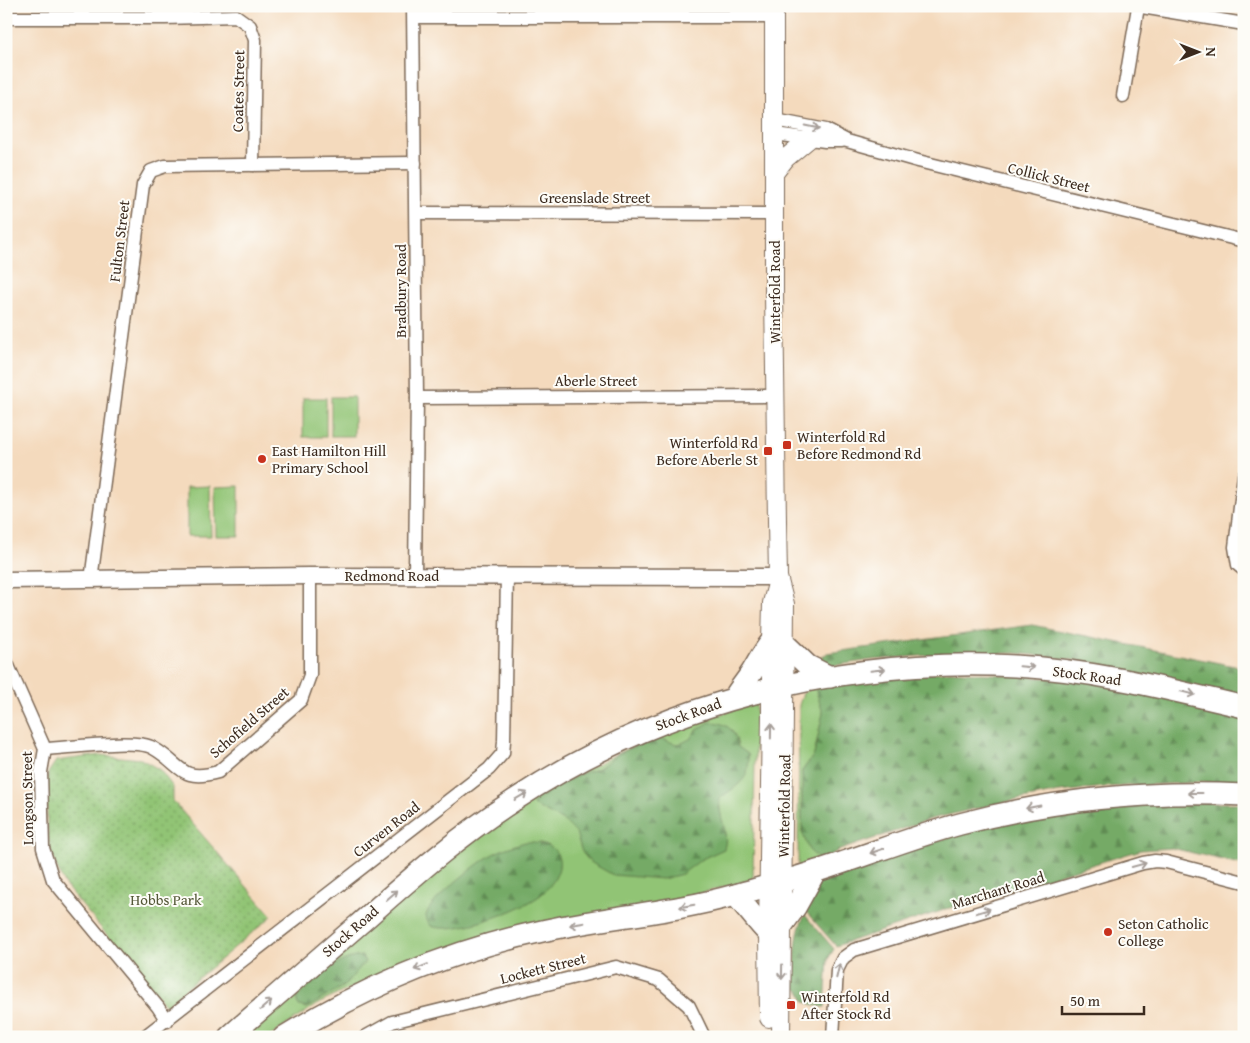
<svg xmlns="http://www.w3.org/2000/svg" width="1250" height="1043" viewBox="0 0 1250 1043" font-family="'Gentium Book Plus',serif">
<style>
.grass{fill:#91c475;stroke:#66774a}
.forest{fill:url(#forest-firs);stroke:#586a42}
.park{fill:url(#park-dots);stroke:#66774a}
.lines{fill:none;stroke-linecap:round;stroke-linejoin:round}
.minor-casing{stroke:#7c6856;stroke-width:15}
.tertiary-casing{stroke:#7c6856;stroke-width:19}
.secondary-casing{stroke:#7c6856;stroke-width:20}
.trunk-casing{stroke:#7c6856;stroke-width:24}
.minor{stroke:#fff;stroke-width:12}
.tertiary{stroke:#fff;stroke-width:16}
.secondary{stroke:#fff;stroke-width:18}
.trunk{stroke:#fff;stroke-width:21}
.oneway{stroke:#a79f9a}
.poi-dot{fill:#c8321e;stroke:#fdfcf7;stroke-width:2}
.labels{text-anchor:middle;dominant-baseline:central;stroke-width:4;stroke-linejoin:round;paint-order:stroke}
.street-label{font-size:15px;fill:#3b2a1e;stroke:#fdfcf7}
.poi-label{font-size:15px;fill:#3b2a1e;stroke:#fdfcf7;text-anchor:start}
.park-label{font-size:15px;fill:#555838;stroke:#fdfcf7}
</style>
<defs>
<pattern id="forest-firs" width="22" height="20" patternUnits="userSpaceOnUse" patternTransform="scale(1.25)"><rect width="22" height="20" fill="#74aa66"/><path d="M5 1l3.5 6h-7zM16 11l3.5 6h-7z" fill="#608b53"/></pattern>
<pattern id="park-dots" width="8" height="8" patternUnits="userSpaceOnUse" patternTransform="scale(1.25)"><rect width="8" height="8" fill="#91c475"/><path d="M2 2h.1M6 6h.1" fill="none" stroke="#789f5f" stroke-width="1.8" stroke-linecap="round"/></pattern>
</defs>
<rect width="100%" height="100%" fill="#fdfcf7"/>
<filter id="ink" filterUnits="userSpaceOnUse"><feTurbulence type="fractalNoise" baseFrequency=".02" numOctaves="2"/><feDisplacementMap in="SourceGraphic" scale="10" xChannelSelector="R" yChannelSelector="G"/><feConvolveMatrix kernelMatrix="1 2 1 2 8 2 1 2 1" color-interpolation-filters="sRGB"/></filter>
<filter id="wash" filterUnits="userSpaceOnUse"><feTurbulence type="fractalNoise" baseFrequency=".0096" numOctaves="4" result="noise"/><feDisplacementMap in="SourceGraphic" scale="20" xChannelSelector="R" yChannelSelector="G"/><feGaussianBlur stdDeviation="1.12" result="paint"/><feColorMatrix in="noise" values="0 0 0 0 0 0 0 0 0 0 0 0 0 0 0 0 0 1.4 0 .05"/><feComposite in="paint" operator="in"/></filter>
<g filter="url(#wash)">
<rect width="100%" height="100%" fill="#f4dabd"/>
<g class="grass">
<rect x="331" y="397" width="23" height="39"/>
<rect x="303" y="398" width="23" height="39"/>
<path d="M210,486l1,50h-24v-49z"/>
<path d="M239,486v50h-23l-1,-49z"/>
<path d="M815,687l8,26 -9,42 -12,16v61l20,30 -24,5 1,-162 4,-12z"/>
<path d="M756,703l-3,176 -405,110 -32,16 -47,32h-27l210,-180 80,-59 119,-62z"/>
</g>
<g class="forest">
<path d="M1032,625l212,43v32l-149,-37 -51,-7 -30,-3 -83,2 -60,5 -40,6 -13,-5 9,-8z"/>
<path d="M950,671l148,11 146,33v68l-38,-1 -102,5 -44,5 -65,12 -64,15 -94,32 -15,11 -13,-12 -7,-18v-61l12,-16 9,-42 -8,-26z"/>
<path d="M710,722c16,0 26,8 28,25l10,7c3,26 -9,30 -28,44 -3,18 10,33 4,51l-22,10 -20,15 -19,5 -50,-4 -23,-13 -8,-10 -6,-19 -11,-11 -32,-17 3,-6 42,-24 21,-7 19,-14 39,-17 19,7 6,-1 8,-4 6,-9z"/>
<path d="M1123,803h121v62l-72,-17 -31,2 -179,54 -126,42 -35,-40 15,-21 24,-11 139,-47z"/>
<path d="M525,842c40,-2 44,27 18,51 -17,16 -90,43 -112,33 -2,-3 -5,-6 -5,-10 1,-14 56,-57 69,-63 10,-5 20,-8 30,-11z"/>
<path d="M805,915l29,34 -6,10 -3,48h-3l-17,-5 -4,-10 -6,-4c1,-23 -2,-53 10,-73z"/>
<path d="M362,956l3,6 -20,23 -38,23 -8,-2 -2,-3v-5l3,-3c17,-17 36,-37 62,-39z"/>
</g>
<path class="park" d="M100,755l41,4 19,11 13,17v14l99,115 -106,89 -102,-121 -14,-33 -3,-30 1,-48 8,-12z"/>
</g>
<g filter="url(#ink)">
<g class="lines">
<defs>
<g id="minor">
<path d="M413,6l4,392 -2,177"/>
<path d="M1136,6l108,18"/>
<path d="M414,17h360"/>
<path d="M6,18h159l71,-2 14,10 5,14 -2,125"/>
<path d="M1123,96l15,-89"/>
<path d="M775,120l51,10 21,11 71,20 326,80"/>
<path d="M775,134l50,7h17"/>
<path d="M416,213l358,1"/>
<path d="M417,398l358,-2"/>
<path d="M1244,475l-9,72 3,18 6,5"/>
<path d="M91,580l52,-395 8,-14 14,-5 250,-3"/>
<path d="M6,661l39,88 -4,23 2,76 10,32 105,127 9,14"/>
<path d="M45,749c23,-1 91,-11 108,-1 29,16 26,35 65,24l83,-72 9,-25v-99"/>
<path d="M144,1037l345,-268 14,-16 1,-12 3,-166"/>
<path d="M365,1037l27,-15 224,-55 43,13 30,26 15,31"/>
<path d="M833,1037l4,-67 6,-12 11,-8 289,-87 12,-2 11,1 78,20"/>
</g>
<path id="tertiary" d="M6,580l304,-4 468,1"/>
<g id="secondary">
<path d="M774,6v287l3,228 1,56 7,27 -4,433"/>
<path d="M775,172l11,-14 24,-20"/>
<path d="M769,1018l-1,-85 3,-223v-68l1,-39 6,-23"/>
</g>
<g id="trunk">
<path d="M785,644l23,22 22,11"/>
<path d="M734,698c5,-9 12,-17 18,-26 6,-10 11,-20 19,-30"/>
<path d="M735,895c12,12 21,26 33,38"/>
<path d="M783,924l13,-18 19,-34"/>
<path d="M229,1037c43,-38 86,-75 129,-112 50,-44 99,-88 155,-124 147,-98 326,-144 502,-135 78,4 153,23 229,41"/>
<path d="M284,1037c79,-49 163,-85 254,-105 65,-15 133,-19 197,-37 28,-8 55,-15 82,-24 48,-15 95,-34 143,-47 94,-25 187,-34 284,-29"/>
</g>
</defs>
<use href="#minor" class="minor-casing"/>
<use href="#tertiary" class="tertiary-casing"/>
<use href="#secondary" class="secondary-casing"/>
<use href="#trunk" class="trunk-casing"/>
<use href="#minor" class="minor"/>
<use href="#tertiary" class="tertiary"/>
<use href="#secondary" class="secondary"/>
<use href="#trunk" class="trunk"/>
</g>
<defs><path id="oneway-shaft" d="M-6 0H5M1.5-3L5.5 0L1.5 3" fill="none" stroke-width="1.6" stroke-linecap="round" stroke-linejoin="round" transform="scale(1.25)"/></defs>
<g class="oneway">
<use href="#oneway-shaft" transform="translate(812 127) rotate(12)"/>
<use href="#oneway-shaft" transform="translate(1027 667) rotate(5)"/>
<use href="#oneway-shaft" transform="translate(878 670) rotate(-6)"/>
<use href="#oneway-shaft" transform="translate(1188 693) rotate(14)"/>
<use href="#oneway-shaft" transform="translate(771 731) rotate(-89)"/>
<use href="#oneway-shaft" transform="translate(1195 793) rotate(-180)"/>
<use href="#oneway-shaft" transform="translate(521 796) rotate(-31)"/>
<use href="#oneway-shaft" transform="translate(1033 807) rotate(169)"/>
<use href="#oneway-shaft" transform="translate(877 851) rotate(161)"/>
<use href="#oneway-shaft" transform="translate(1139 865) rotate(-15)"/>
<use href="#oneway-shaft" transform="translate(392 895) rotate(-41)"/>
<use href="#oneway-shaft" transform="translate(687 906) rotate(170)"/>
<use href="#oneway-shaft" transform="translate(983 911) rotate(-17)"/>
<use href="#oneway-shaft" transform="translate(577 924) rotate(170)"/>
<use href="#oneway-shaft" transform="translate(421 967) rotate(158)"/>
<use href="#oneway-shaft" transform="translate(838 971) rotate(-77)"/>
<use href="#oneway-shaft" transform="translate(782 972) rotate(91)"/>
<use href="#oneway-shaft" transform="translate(266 1005) rotate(-41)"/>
</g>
</g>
<g class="poi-dot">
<rect x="782" y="440" width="10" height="10" rx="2.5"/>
<rect x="763" y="446" width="10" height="10" rx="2.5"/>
<circle cx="262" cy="459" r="5"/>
<circle cx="1108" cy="932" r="5"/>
<rect x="786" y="1000" width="10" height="10" rx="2.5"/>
</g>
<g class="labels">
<g class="street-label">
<text transform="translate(238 91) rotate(-89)">Coates Street</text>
<text transform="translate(1049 177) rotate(14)">Collick Street</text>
<text x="595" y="197">Greenslade Street</text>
<text transform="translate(119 241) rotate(-83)">Fulton Street</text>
<text transform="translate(400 291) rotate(-90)">Bradbury Road</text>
<text transform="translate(774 292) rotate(-90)">Winterfold Road</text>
<text x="596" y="380">Aberle Street</text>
<text x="392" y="575">Redmond Road</text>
<text transform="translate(1087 675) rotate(8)">Stock Road</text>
<text transform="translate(688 714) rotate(-20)">Stock Road</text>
<text transform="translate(249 722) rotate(-41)">Schofield Street</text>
<text transform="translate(27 798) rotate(-91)">Longson Street</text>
<text transform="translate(784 806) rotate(-89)">Winterfold Road</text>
<text transform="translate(386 829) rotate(-38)">Curven Road</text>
<text transform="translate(998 890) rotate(-17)">Marchant Road</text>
<text transform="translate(350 931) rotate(-41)">Stock Road</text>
<text transform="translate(543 968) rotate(-14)">Lockett Street</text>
</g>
<g class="poi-label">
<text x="797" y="436">Winterfold Rd<tspan x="797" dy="17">Before Redmond Rd</tspan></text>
<text x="758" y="442" text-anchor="end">Winterfold Rd<tspan x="758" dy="17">Before Aberle St</tspan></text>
<text x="272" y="450">East Hamilton Hill<tspan x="272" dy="17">Primary School</tspan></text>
<text x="1118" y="923">Seton Catholic<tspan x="1118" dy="17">College</tspan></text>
<text x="801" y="996">Winterfold Rd<tspan x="801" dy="17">After Stock Rd</tspan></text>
</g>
<g class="park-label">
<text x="166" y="899">Hobbs Park</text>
</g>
</g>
<rect width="1250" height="1043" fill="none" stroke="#fdfcf7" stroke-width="25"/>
<g transform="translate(1198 52) rotate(90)" stroke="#fdfcf7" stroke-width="4" paint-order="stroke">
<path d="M0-4L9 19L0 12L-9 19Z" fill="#3b2a1e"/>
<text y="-8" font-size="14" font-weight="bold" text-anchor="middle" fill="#3b2a1e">N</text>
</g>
<path d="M1062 1006v8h82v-8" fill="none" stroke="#3b2a1e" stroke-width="2.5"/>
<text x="1070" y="1006" font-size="15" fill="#3b2a1e" stroke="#fdfcf7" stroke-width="4" paint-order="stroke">50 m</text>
</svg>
